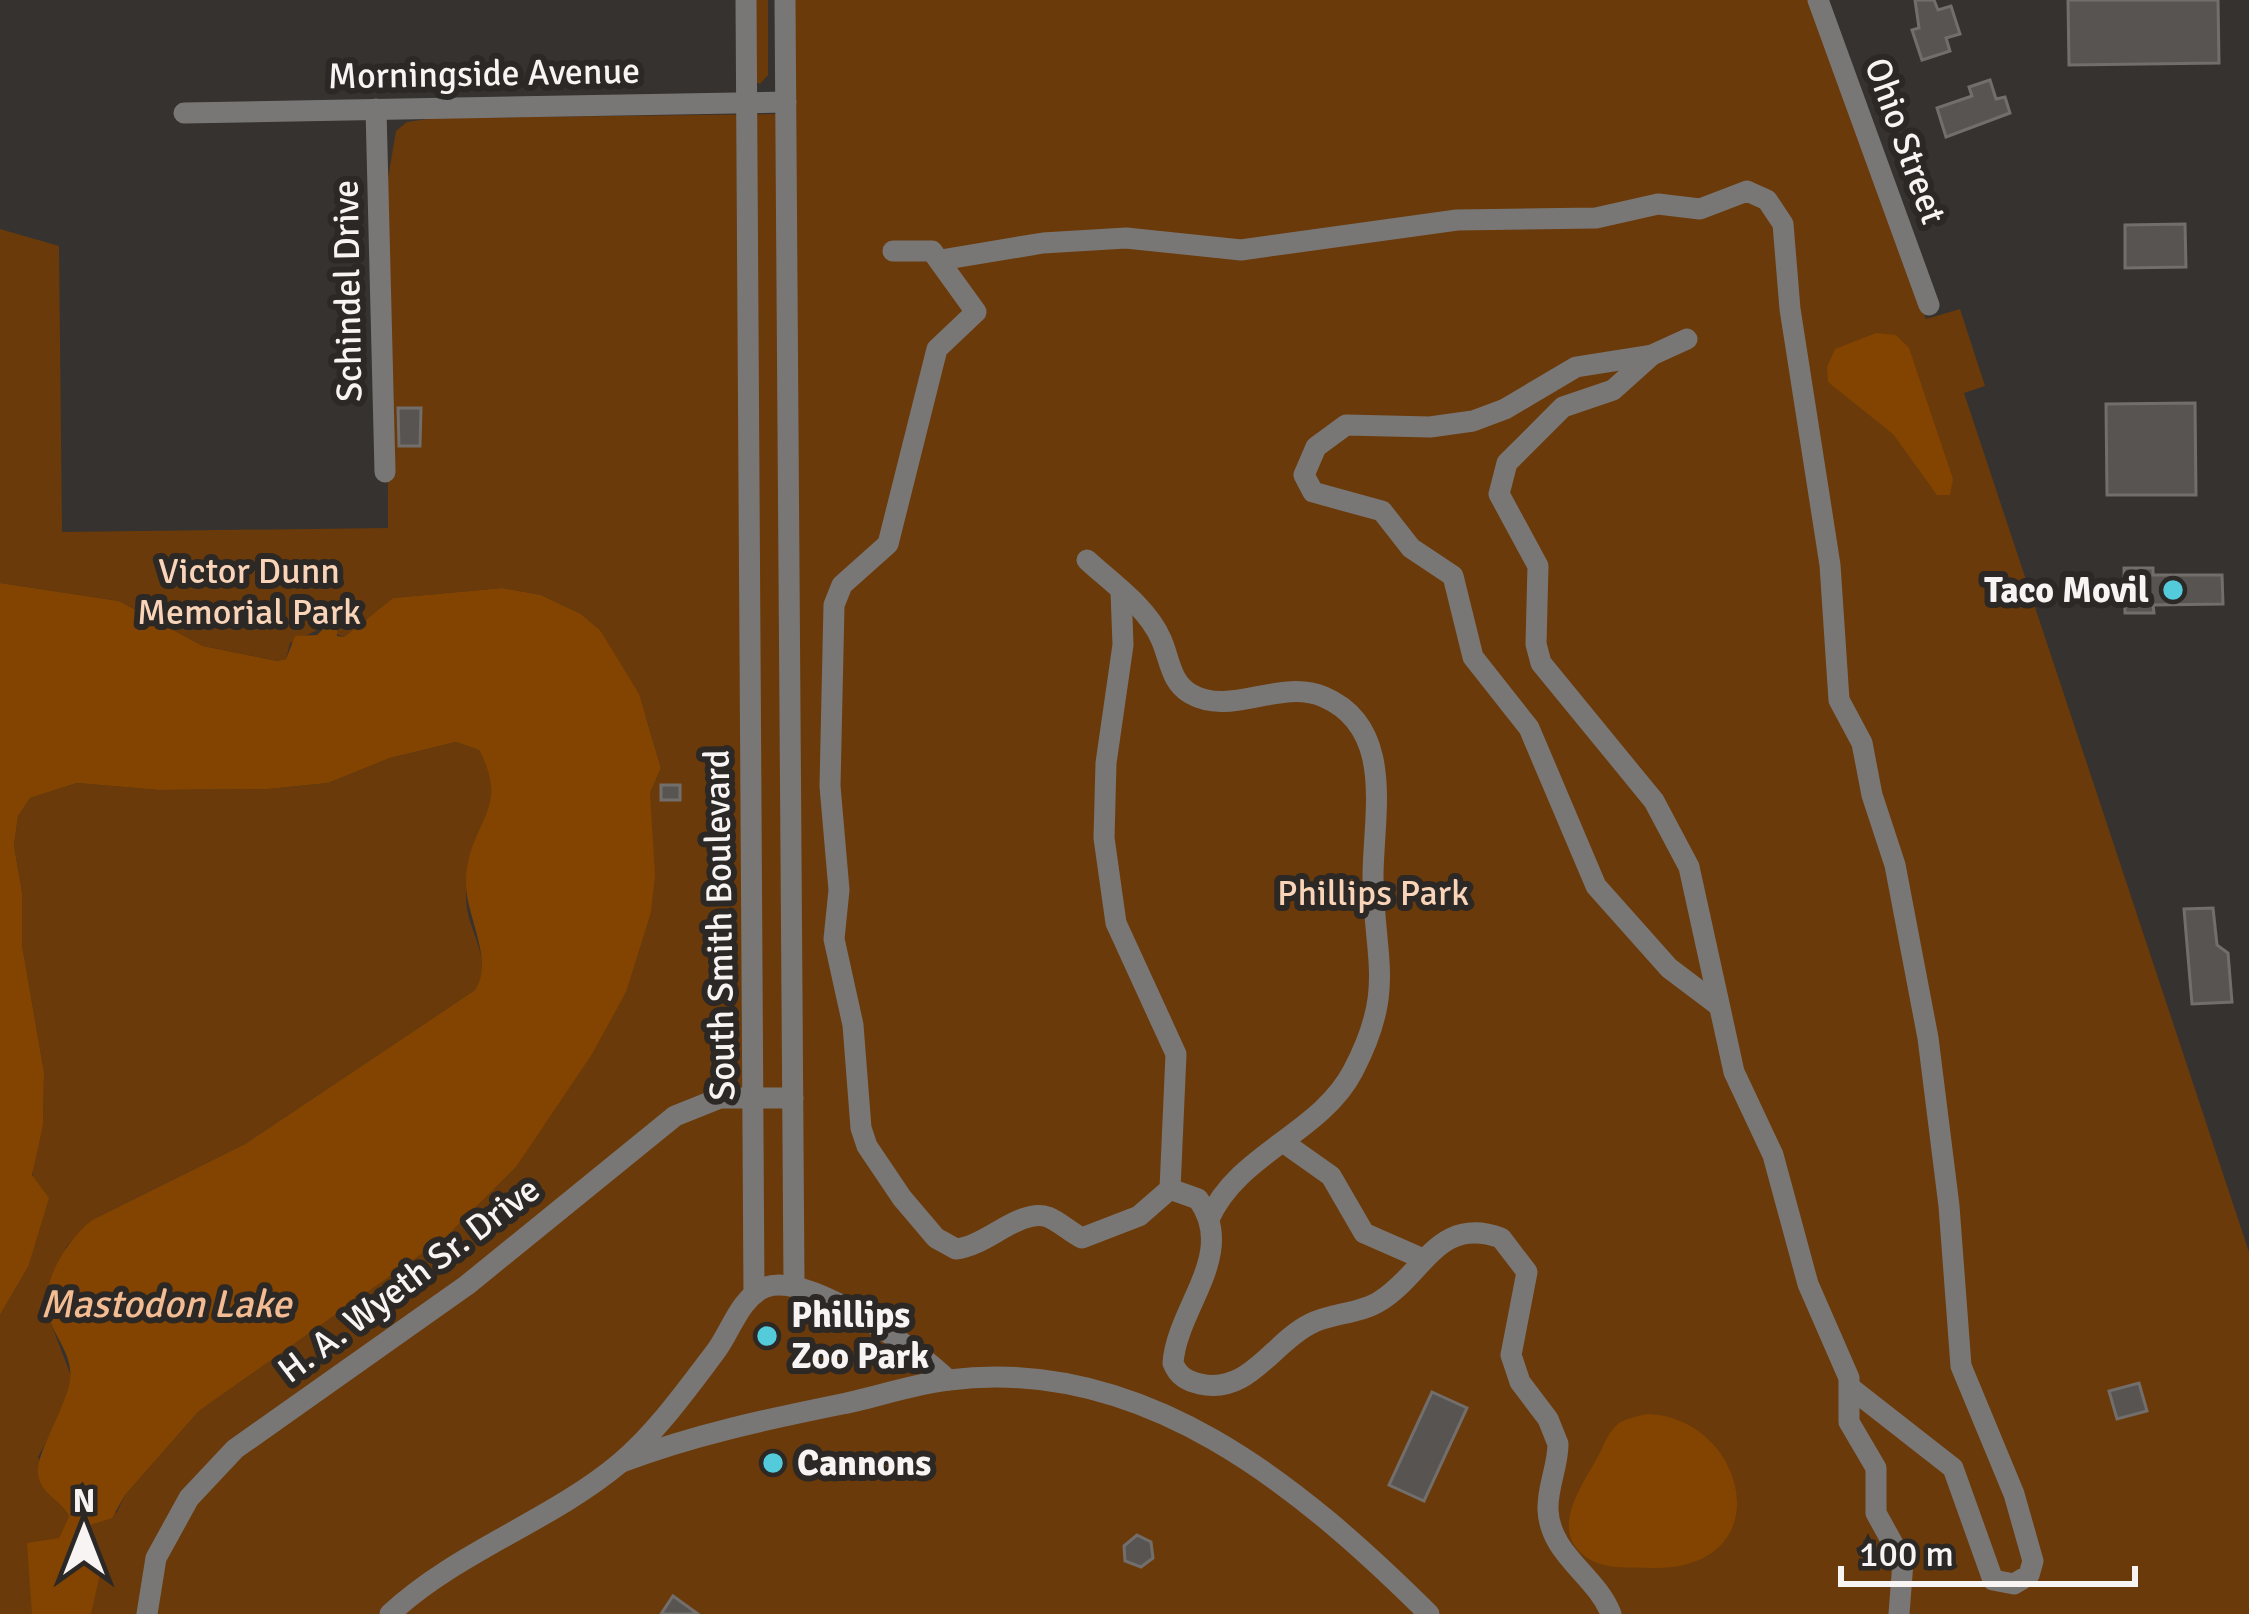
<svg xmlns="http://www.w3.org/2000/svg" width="2249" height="1614" viewBox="0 0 2249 1614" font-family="Signika,sans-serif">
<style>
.green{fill:#6b3a0a}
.water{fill:#824400}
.building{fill:#585451;stroke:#726e6b;stroke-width:3}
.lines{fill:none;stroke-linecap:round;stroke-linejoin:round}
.minor{stroke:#797776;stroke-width:21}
.poi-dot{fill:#53cbdb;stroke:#2b2825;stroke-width:4.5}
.labels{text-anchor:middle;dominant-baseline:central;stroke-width:12;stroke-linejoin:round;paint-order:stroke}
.street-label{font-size:36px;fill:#f7f4f3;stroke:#2b2825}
.park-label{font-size:36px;fill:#f9d4b8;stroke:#2b2825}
.poi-label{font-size:36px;font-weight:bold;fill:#f7f4f3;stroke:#2b2825;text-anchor:start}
.water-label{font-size:39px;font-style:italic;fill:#f3bc93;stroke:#2b2825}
</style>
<rect width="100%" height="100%" fill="#35322f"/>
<g class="green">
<path d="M752,0h16v75l-8,9 -4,-2z"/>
<path d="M792,0h1021l113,319 34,-10 25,77 -21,7 285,859v362h-2249v-299l28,-48 6,-119 9,-23 1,-53 -22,-127v-53l-8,-46 4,-30 12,-18 47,-15 82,7 109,-1 60,-6 62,-25 66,-16 23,8 12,23 1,37c-18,21 -29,70 -25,99 5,28 26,54 8,81l-230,154 -153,76 -26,27 -16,45 -1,26 22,58 -9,37 -24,44 31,60 18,9 30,-14 8,-17 74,-84 248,-175 69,-69 110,-175 24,-199 11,-25 -15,-51 -46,-87 -19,-16 -40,-19 -39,-7 -109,10 -49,39 -22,-9 -32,15 -4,16 -9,2 -74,-15 -84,-45 -119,-18v-354l59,17 3,286 326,-4 -1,-344 9,-53 11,-9 28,-4 357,-4z"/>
</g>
<g class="water">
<path d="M1876,333l20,2 13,13 44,131 -3,16h-13l-44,-61 -65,-52 -1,-15 8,-18z"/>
<path d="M0,583l119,18 84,45 74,15 9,-2 9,-23 22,-1 12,-12 8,1v12l7,1 49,-39 109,-10 39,7 40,19 19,16 39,64 22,74 -11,25 5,82 -4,37 -25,80 -34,62 -76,113 -69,69 -248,175 -74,84 -13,23 -25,8 -3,22 16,26 -9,40h-59l-5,-71 32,-5 10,-21c-7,-18 -28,-21 -31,-43 -3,-20 28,-65 32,-95 3,-23 -14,-40 -21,-61 -11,-34 18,-78 43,-98l153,-76 230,-154c20,-30 -10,-74 -9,-109 2,-60 46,-70 13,-131l-23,-8 -66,16 -62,25 -60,6 -109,1 -82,-7 -47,15 -12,18 -4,30 8,46v53l22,127 -1,53 -11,50 17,23 -21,69 -28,48z"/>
<path d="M1647,1414c101,3 137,158 2,154 -18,-1 -38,1 -54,-6 -50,-24 -16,-72 1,-102 8,-13 11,-29 25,-38 8,-4 17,-6 26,-8z"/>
</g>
<g class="building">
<path d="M1915,0h19l4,10 13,-4 9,28 -14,4 4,13 -28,9 -10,-30 7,-2z"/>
<path d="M2068,0h150l1,63 -150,2z"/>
<path d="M1990,80l6,19 9,-2 5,16 -64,24 -9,-29 35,-12 -3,-9z"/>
<path d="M2185,224l1,43 -61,1v-43z"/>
<path d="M2195,403l1,92h-89l-1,-91z"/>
<path d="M398,408h23l-1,38h-21z"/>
<path d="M2124,568h29v7h69l1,29 -70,1 1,8h-29z"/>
<rect x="661" y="785" width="19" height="15"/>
<path d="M2213,908l4,37 11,8 4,49 -40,2 -8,-95z"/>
<path d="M2139,1383l8,28 -30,8 -8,-28z"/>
<path d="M1432,1392l35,16 -43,93 -35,-16z"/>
<path d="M1137,1535l14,7 2,16 -12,9 -16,-6 -1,-15z"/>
<path d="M673,1596l25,18h-37z"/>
</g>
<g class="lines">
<g class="minor">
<path d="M746,0l8,1294"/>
<path d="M785,0l9,1283"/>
<path d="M1818,0l111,305"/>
<path d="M376,109l9,363"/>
<path d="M184,113l602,-11"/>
<path d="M893,251h39l44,61 -39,37 -49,195 -46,41 -8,20 -4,181 9,104 -5,49 19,86 8,103 6,18 35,52 34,40 20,11c29,-2 65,-42 92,-32 12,5 22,15 34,21l57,-22 31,-27 28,10c40,55 -21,108 -25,164 5,13 14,18 27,21 49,11 72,-41 110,-60 21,-11 50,-10 70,-23 44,-27 58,-86 121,-63l26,34 -16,83 9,27 28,37 10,25c0,23 -11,43 -10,66 2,45 48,65 63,104"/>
<path d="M941,260l102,-17 83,-5 115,12 216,-30 139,-2 62,-14 42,5 47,-18 20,9 16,24 7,85 40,256 9,135 23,43 10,52 23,70 33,173 21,168 12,160 53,128 19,67 -4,14 -15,9 -21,-4 -40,-112 -101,-79"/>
<path d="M1687,339l-35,16 -39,35 -50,17 -56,56 -8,31 39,72 -2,78 5,19 113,138 35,66 45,205 39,83 35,129 41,94v44l27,46v45l27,49 -4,52"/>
<path d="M1652,355l-76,12 -71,42 -32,12 -43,6 -84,-2 -30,22 -12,28 9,17 69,19 29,37 42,28 20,81 56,71 67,158 73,82 49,37"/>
<path d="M1087,560c26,24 60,47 74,79 9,20 9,43 30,55 40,23 89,-16 133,3 72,31 49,120 49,180 1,83 23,112 -20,194 -33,63 -115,82 -144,148"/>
<path d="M1121,591l2,54 -17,118 -2,75 12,85 60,131 -6,135"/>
<path d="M1283,1142l48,34 33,57 57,25"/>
<path d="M622,1462c71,-27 146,-43 220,-58 35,-7 71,-20 107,-24 194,-25 351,106 480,234"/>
<path d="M147,1614l9,-56 33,-60 46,-49 232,-164 208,-169 45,-18h73"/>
<path d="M390,1614c66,-62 161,-93 230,-151 35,-29 68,-75 96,-112 15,-20 24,-54 50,-64 43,-15 151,62 182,93"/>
</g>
</g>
<g class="poi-dot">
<circle cx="2173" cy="590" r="12"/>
<circle cx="767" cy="1336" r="12"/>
<circle cx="773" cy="1463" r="12"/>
</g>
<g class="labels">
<g class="street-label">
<text transform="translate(484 74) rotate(-1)">Morningside Avenue</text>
<text transform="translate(1905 141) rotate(70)">Ohio Street</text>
<text transform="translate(348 291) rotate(-91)">Schindel Drive</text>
<text transform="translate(720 925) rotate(-91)">South Smith Boulevard</text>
<text transform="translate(409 1280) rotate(-37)">H. A. Wyeth Sr. Drive</text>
</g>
<g class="park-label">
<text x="249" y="571">Victor Dunn<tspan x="249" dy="41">Memorial Park</tspan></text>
<text x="1373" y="893">Phillips Park</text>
</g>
<g class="poi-label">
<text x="2149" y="590" text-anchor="end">Taco Movil</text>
<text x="791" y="1315">Phillips<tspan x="791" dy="41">Zoo Park</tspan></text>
<text x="797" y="1463">Cannons</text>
</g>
<g class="water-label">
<text x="166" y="1304">Mastodon Lake</text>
</g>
</g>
<g transform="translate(84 1530)" stroke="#2b2825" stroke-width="9" paint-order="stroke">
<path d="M0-9L21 45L0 30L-21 45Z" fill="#f7f4f3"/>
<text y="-18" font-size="33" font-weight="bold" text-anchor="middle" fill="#f7f4f3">N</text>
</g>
<path d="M1841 1566v18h294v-18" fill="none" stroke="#f7f4f3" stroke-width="6"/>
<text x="1859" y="1566" font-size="36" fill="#f7f4f3" stroke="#2b2825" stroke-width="9" paint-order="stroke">100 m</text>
</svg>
